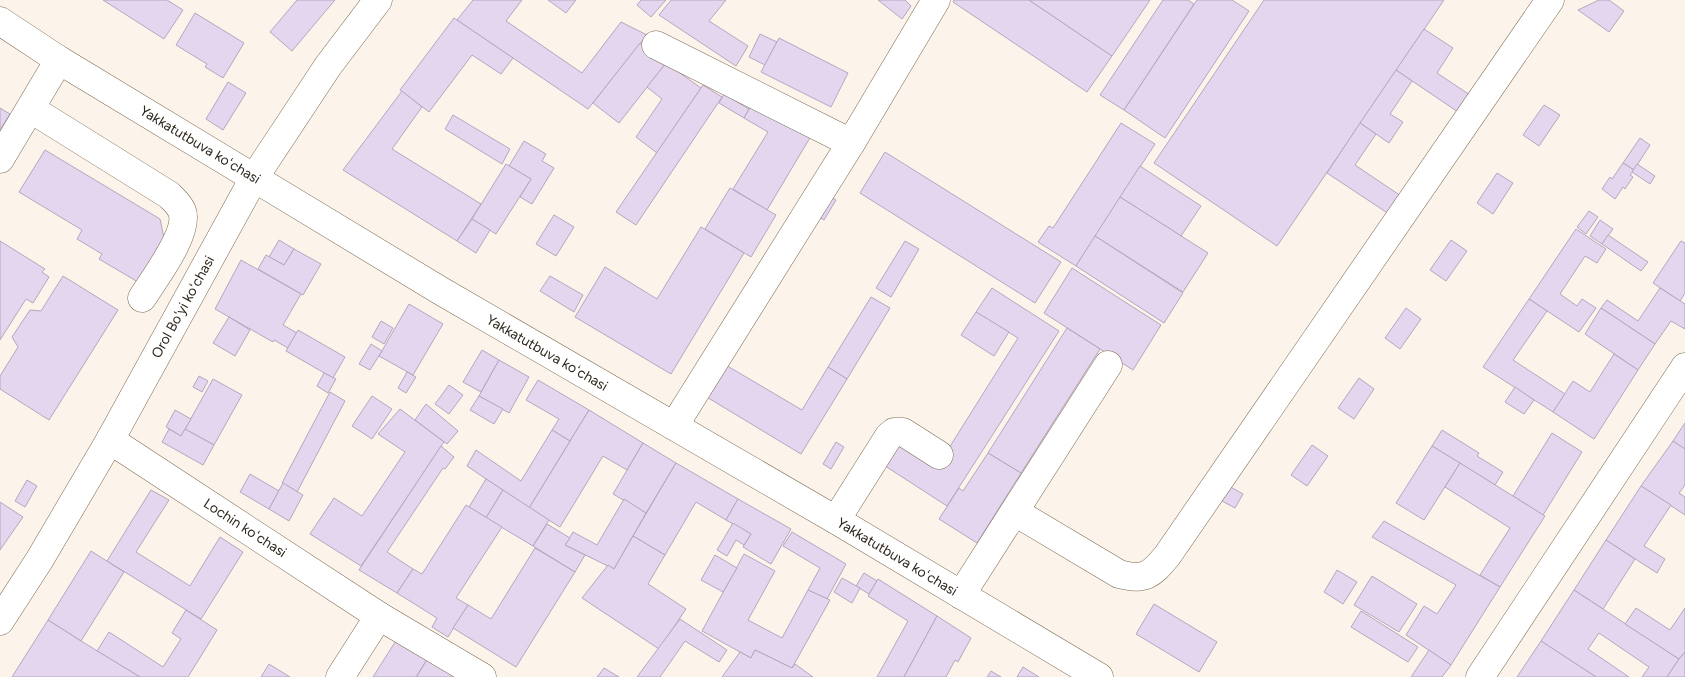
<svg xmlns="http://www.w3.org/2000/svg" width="1685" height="677" viewBox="0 0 1685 677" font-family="Figtree,sans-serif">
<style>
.building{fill:#e5d6f0;stroke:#b5a6bf}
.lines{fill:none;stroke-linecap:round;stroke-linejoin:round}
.minor-casing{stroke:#7b6953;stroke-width:29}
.minor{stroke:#fff;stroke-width:28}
.labels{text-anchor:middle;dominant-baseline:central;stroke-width:4;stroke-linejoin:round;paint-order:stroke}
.street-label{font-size:14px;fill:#2e271d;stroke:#fff}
</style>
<rect width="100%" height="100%" fill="#fcf4ea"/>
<g class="building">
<path d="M103,0h64l16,10 -19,29z"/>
<path d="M297,0h38l-43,51 -22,-19z"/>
<path d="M473,0h49l-16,21 76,52 39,-51 26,13 -59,74 -131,-89z"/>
<path d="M548,0h28l-10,13z"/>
<path d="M641,0h25l-15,17 -14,-12z"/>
<path d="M671,0h55l-17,21 39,25 -12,20 -77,-51z"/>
<path d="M878,0h27l6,6 -9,13z"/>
<path d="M954,0h75l83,56 -25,36 -134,-90z"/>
<path d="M1029,0h121l-38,56z"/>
<path d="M1163,0h25l6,4 -70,106 -24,-15z"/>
<path d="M1197,0h35l17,11 -84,127 -41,-28z"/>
<path d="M1264,0h180l-167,246 -123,-83z"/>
<path d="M1599,0h10l15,11 -15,21 -31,-22z"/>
<path d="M195,13l49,30 -21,35 -18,-11 2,-3 -31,-19z"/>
<path d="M454,18l59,40 -12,16 -29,-19 -43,57 -29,-22z"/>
<path d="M1424,29l29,19 -16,25 33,22 -12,17 -62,-42z"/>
<path d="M760,34l17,8 -12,23 -16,-8z"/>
<path d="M779,38l69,35 -17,34 -70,-35z"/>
<path d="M640,43l26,20 -47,60 -26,-20z"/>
<path d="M666,63l35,25 -44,65 -21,-16 26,-38 -15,-12z"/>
<path d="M1396,70l16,11 -22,33 13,8 -14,21 -29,-20z"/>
<path d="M228,82l18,11 -23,37 -17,-11z"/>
<path d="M703,85l19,12 -86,128 -20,-13z"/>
<path d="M402,91l20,16 -30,42 89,55 -24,37 -114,-71z"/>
<path d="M724,94l25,15 -5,9 -25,-15z"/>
<path d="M753,102l58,34 -44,74 -34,-21 35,-57 -24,-14z"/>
<path d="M1544,105l16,10 -21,31 -16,-11z"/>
<path d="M0,108l10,6 -10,16z"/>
<path d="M453,115l57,34 -8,15 -57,-35z"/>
<path d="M1121,123l34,21 -79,122 -38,-24 11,-16 4,2z"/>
<path d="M1360,123l16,11 -21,31 46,31 -12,18 -62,-41z"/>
<path d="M1640,138l10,7 -16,25 -11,-7z"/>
<path d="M524,141l22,13 -4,7 12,7 -22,36 -12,-7 11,-18 -22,-13z"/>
<path d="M45,150l115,69 4,19 -26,44 -39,-23 3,-5 -25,-15 5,-9 -63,-38z"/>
<path d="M885,152l176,110 -26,41 -175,-110z"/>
<path d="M1623,163l11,7 -4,5 3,2 -8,12 -2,-2 -8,12 -13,-10 8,-12 2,2z"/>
<path d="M506,164l25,15 -35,55 -24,-15z"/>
<path d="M1637,164l18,12 -5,8 -18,-12z"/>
<path d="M1140,166l61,40 -20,30 -61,-39z"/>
<path d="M1497,173l16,10 -20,31 -16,-11z"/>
<path d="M730,188l46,27 -25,42 -46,-28z"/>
<path d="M826,194l10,6 -12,20 -10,-6z"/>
<path d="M1120,197l88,56 -25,39 -88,-56z"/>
<path d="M1589,211l9,6 -12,17 -9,-7z"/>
<path d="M554,215l20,12 -18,29 -20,-12z"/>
<path d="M472,219l18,11 -14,23 -19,-12z"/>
<path d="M1600,220l13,9 -11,15 -12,-8z"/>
<path d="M701,227l43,26 -73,121 -96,-57 30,-50 52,32z"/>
<path d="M1576,229l30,20 -9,14 -12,-7 -25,38 17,12 5,-7 14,9 -17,24 -50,-33z"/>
<path d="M1608,235l40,27 -7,9 -39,-27z"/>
<path d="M1095,236l88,57 -19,30 -88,-57z"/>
<path d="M279,240l15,9 -10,16 -15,-8z"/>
<path d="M1451,240l16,11 -21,30 -16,-11z"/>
<path d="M0,241l45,28 -3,3 7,5 -16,26 -7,-4 -26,41z"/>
<path d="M905,241l14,8 -28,48 -15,-9z"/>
<path d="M1681,241l4,2v50l-5,8 -27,-18z"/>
<path d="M294,249l27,15 -18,31 -45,-26 8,-14 18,10z"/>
<path d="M241,260l60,34 -18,31 14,8 -9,15 -14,-8 -1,2 -58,-33z"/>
<path d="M1072,268l89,57 -28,45 -89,-57z"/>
<path d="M63,276l55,34 -69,110 -49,-31v-13l18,-29 -6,-10 18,-27 11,1z"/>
<path d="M550,276l33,19 -9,17 -34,-21z"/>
<path d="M992,288l67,43 -112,175 -65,-42 15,-23 40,26 81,-129 -42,-26z"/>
<path d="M1660,288l25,16v25l-14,-8 -16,23 -54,-36 6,-8 31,21z"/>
<path d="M871,297l19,11 -43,71 -19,-12z"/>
<path d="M1529,299l18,12 -34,49 52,34 -12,18 -70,-45z"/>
<path d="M409,304l34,20 -30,51 -34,-19z"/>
<path d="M1406,308l15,11 -21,30 -15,-11z"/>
<path d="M1601,308l54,36 -17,26 -53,-36z"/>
<path d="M976,312l33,20 -15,24 -33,-21z"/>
<path d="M229,317l21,13 -15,26 -22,-13z"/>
<path d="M381,321l12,7 -9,16 -12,-7z"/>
<path d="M1067,328l33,21 -79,124 -33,-20z"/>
<path d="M298,330l47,27 -12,21 -47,-27z"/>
<path d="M371,344l11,7 -12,19 -11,-6z"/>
<path d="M482,350l17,10 -18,32 -18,-10z"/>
<path d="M1614,354l24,16 -44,69 -41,-27 20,-31 17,11z"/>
<path d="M499,360l30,17 -20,36 -30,-17z"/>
<path d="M724,364l78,46 26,-43 19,12 -46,75 -96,-58z"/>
<path d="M407,372l9,5 -10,16 -8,-5z"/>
<path d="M324,373l12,6 -8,14 -11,-7z"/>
<path d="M199,376l9,5 -6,11 -9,-5z"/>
<path d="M1359,378l15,11 -20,30 -16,-11z"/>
<path d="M213,379l29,16 -28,50 -29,-16z"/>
<path d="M538,380l51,30 -19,31 -18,-11 7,-11 -33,-19z"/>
<path d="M449,385l14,10 -14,19 -14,-10z"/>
<path d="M1515,387l19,13 -10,14 -19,-12z"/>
<path d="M330,392l15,9 -48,91 -15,-9z"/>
<path d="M372,396l20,13 -20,30 -20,-13z"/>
<path d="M479,396l24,13 -9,15 -24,-14z"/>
<path d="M426,404l32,27 -11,13 -32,-24z"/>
<path d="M400,409l44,33 -83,124 -51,-32 24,-36 28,18 43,-64 -27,-18z"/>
<path d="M175,410l16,9 -10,17 -15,-9z"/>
<path d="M589,410l54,33 -16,27 -24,-14 -43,71 -31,-19z"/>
<path d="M1685,423v26l-12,-8z"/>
<path d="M169,429l12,7 4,-7 29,16 -11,20 -41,-23z"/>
<path d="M552,430l18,11 -41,67 -62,-42 9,-16 45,31z"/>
<path d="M1442,430l37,23 -2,3 26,16 -8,13 -63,-39z"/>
<path d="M1552,433l30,19 -39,63 -30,-19z"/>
<path d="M1673,441l12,8v36l-6,8 6,4v18l-44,-29z"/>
<path d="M836,442l8,5 -13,22 -8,-5z"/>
<path d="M643,443l33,20 -30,50 -33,-19z"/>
<path d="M1312,445l16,11 -21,30 -16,-11z"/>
<path d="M441,446l13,11 -9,12 -2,-1 -56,84 26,17 -16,24 -38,-23z"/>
<path d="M1432,446l28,17 -36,57 -28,-17z"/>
<path d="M988,453l33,20 -44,70 -38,-24 20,-31 4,3z"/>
<path d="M676,463l62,36 -12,21 -30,-18 -31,53 -32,-19z"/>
<path d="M1460,463l85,53 -45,71 -20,-12 30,-47 -65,-41z"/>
<path d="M250,474l29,17 -10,18 -29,-17z"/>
<path d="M486,479l17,11 -17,28 -17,-11z"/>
<path d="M27,480l10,6 -12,21 -10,-6z"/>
<path d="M283,483l20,12 -14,26 -20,-12z"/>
<path d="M1229,486l14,8 -8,14 -15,-8z"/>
<path d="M1641,486l30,19 -27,41 21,13 -8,14 -51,-33z"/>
<path d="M151,490l18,10 -33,52 54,34 30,-49 23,15 -42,67 -94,-58z"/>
<path d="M503,490l46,30 -16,26 -47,-28z"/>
<path d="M624,499l22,14 -32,56 -49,-24 8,-13 24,13z"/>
<path d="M738,499l53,30 -20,35 -28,-17 8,-13 -25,-14z"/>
<path d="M0,502l23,15 -23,33z"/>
<path d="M466,505l36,22 -46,71 12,7 -20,32 -16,-10 5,-9 -40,-25 16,-24 9,5z"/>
<path d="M1384,521l116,66 -49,78 -45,-30 18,-29 13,8 19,-29 -84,-48z"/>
<path d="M733,523l18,11 -7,11 -8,-5 -9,16 -10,-6z"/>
<path d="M547,524l23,14 -5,7 20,10 -10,17 -42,-26z"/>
<path d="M792,532l54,32 -19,35 -19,-9 12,-22 -37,-22z"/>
<path d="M633,536l32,19 -17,29 38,25 -27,40 -77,-51 26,-33 6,4z"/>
<path d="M1606,540l29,19 -32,50 -29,-19z"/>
<path d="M535,548l40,24 -59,95 -63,-39 15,-23 23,14z"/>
<path d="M91,551l33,21 -43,69 -33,-21z"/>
<path d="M744,554l31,17 -27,49 34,18 26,-48 22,10 -38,68 -37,-18 -4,8 -49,-27z"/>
<path d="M715,555l22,13 -14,24 -22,-12z"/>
<path d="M1337,570l20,12 -14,22 -19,-12z"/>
<path d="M864,573l13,8 -8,13 -13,-8z"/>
<path d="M1372,576l45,28 -18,28 -45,-27z"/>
<path d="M842,578l18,10 -8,15 -18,-11z"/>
<path d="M878,579l59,37 -33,61h-27l31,-56 -40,-25z"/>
<path d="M1574,590l105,69 -12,18h-25l7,-10 -50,-34 -11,16 41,28h-33l-55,-36z"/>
<path d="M1154,604l63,38 -18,30 -63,-38z"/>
<path d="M1636,608l34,22 15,-22v44l-6,7 -54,-35z"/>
<path d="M186,610l31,20 -29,47h-48l-43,-26 12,-19 54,35 18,-28 -9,-6z"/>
<path d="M1361,611l57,36 -10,15 -57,-35z"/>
<path d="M937,616l34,22 -13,24 -3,-2 -9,17h-42z"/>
<path d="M680,619l47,31 -8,12 -34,-21 -25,36h-23z"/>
<path d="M48,620l33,21 59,36h-128z"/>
<path d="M397,639l31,19 -12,19h-43z"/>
<path d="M1541,641l55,36h-79z"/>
<path d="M755,650l37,18 3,-4 18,13h-91l18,-25 11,6z"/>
<path d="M1429,650l22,15 -9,12h-31z"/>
<path d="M1685,652v25h-18l12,-18z"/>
<path d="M428,658l31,19h-40l-2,-1z"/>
<path d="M269,664l21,13h-29z"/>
<path d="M1023,667l16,10h-22z"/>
<path d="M604,668l15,9h-22z"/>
<path d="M991,671l10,6h-14z"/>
</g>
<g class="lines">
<defs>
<g id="minor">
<path d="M0,21l59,39 382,231 395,229 263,157"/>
<path d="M656,45l195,98"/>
<path d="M31,109l138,86c5,5 10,9 13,16 8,21 -28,68 -40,87"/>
<path d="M0,159l59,-99"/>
<path d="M674,426l177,-283 85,-143"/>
<path d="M110,440l269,176 -39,61"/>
<path d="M1015,512l104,62c26,7 32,1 48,-18l383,-556"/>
<path d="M836,520l53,-84 5,-4h9l36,23"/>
<path d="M961,595l147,-230"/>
<path d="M379,616l103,61"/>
<path d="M0,621l40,-62 70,-119 144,-262 74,-112 50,-66"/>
<path d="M1480,677l205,-310"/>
</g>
</defs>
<use href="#minor" class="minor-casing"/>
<use href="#minor" class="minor"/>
</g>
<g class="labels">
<g class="street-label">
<text transform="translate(200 145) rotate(31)">Yakkatutbuva koʻchasi</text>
<text transform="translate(183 307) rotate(-61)">Orol Boʻyi koʻchasi</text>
<text transform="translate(547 353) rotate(30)">Yakkatutbuva koʻchasi</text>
<text transform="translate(245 528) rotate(33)">Lochin koʻchasi</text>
<text transform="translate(897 557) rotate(31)">Yakkatutbuva koʻchasi</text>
</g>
</g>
</svg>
